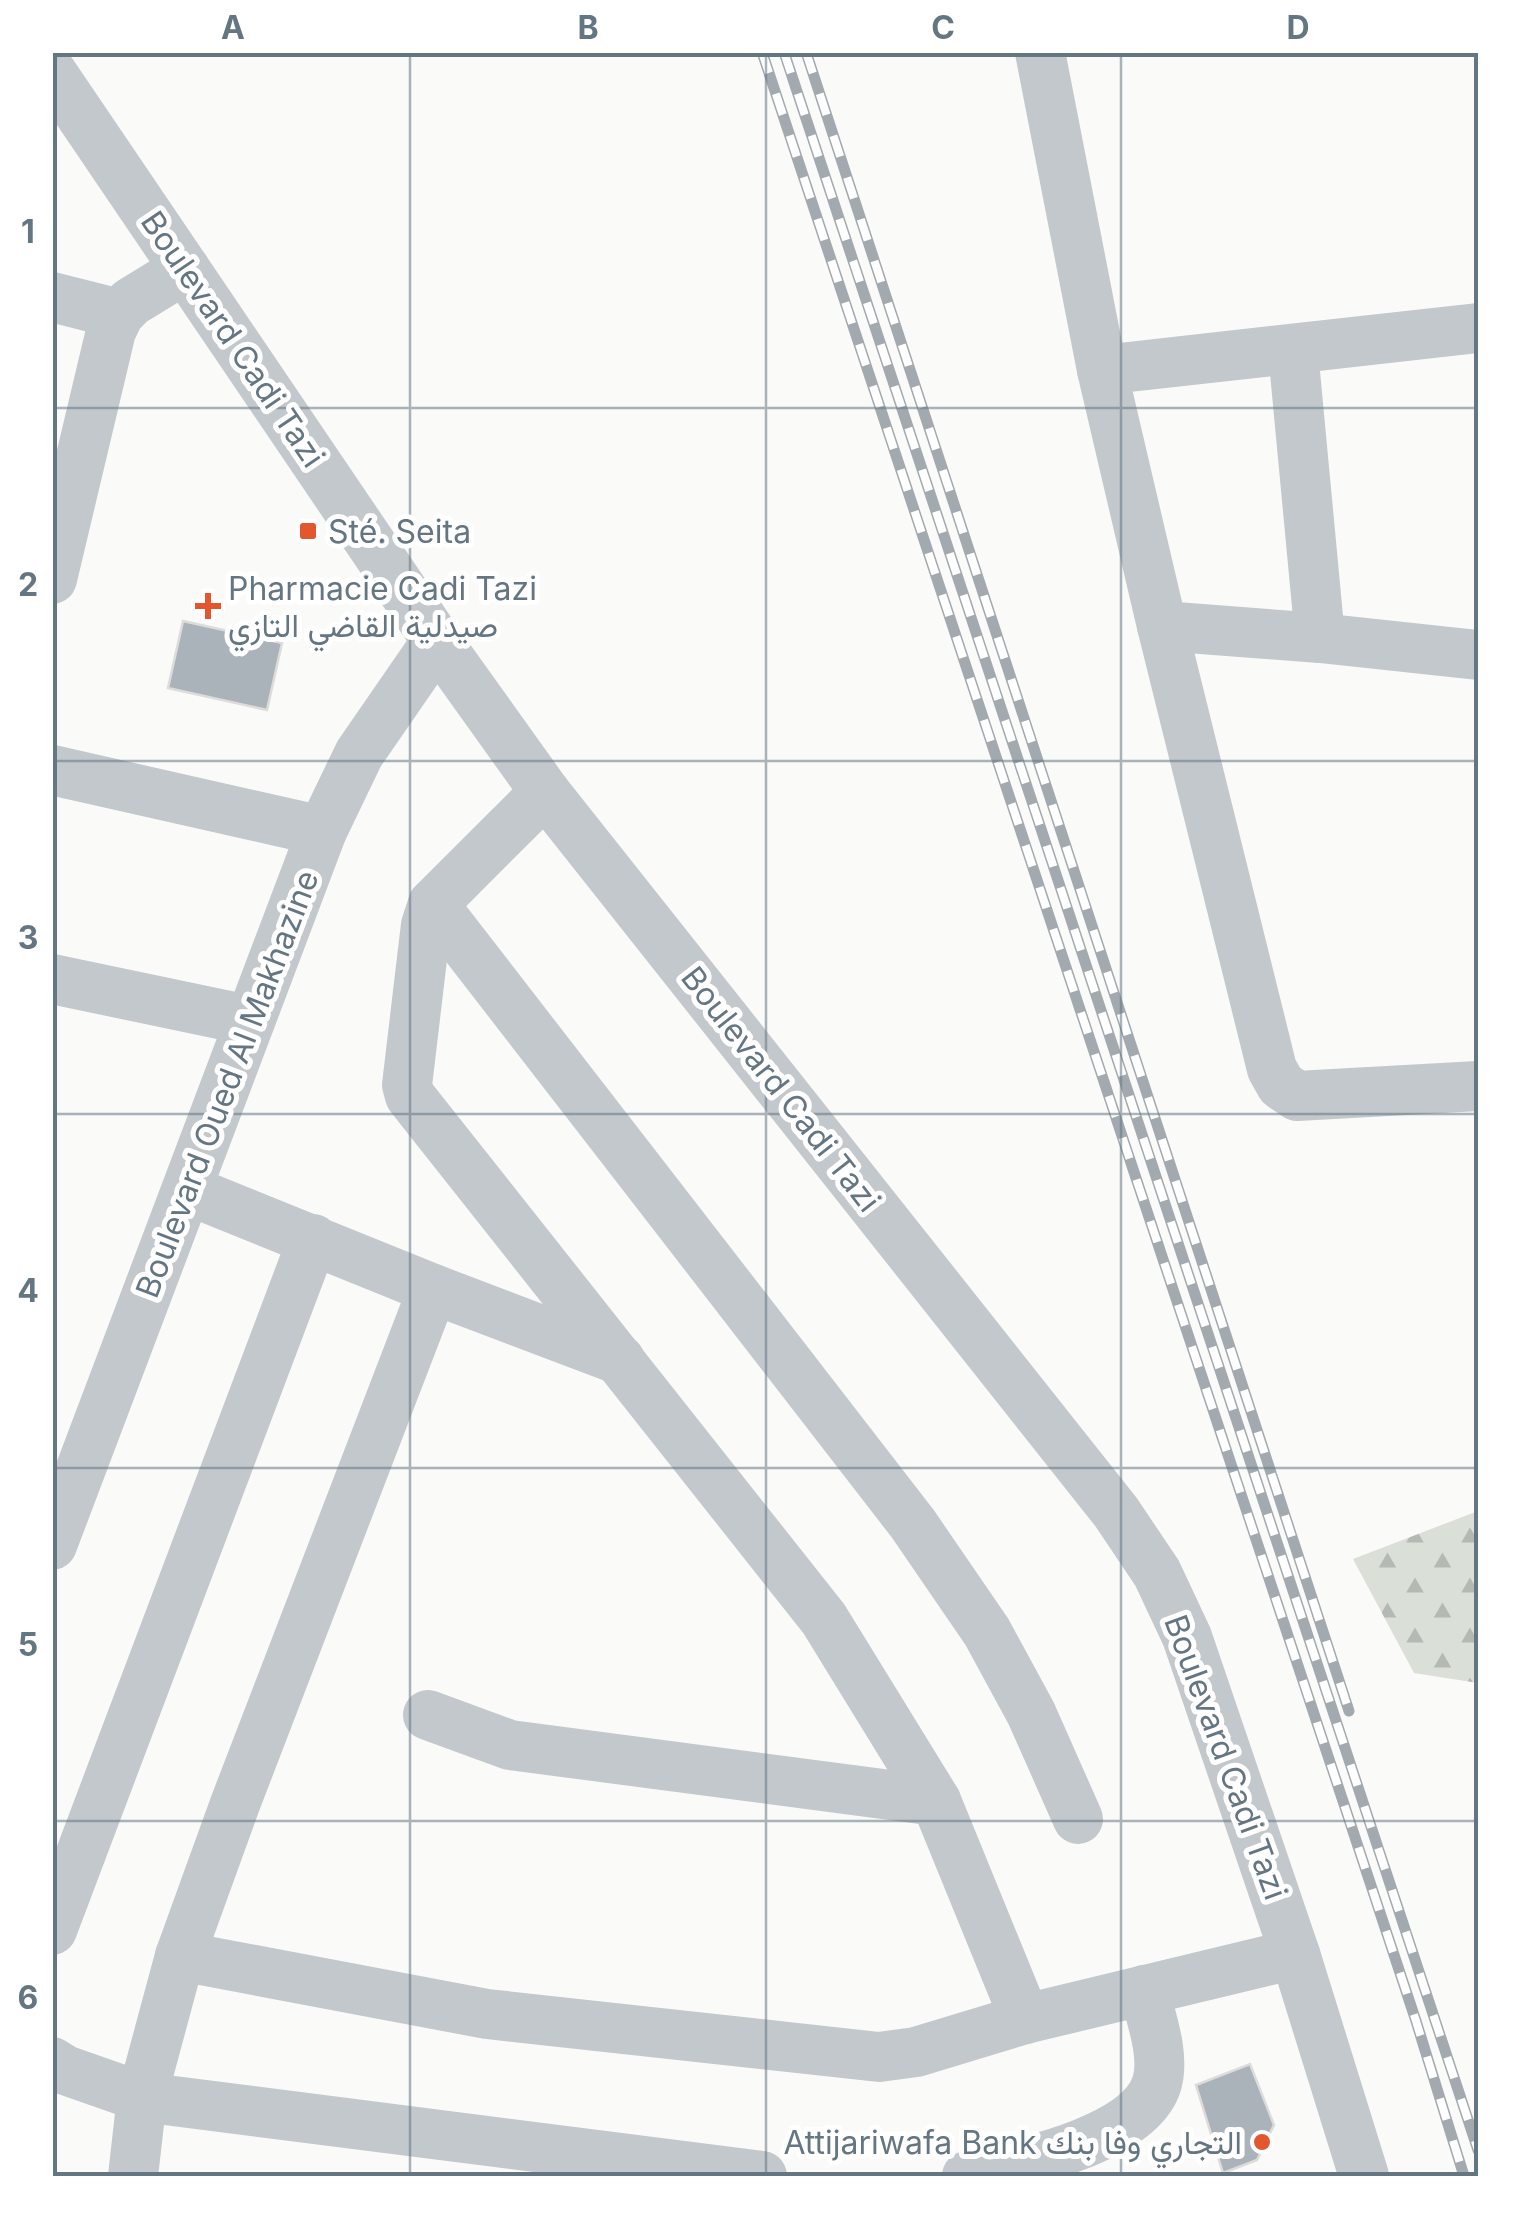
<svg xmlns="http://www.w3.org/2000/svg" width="1531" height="2229" viewBox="0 0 1531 2229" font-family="Inter,Vazirmatn,sans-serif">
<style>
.forest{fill:url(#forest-firs)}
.building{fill:#aab3b9;stroke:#dcdcda;stroke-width:2.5}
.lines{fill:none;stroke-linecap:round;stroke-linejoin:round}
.minor{stroke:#c3c8cc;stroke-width:50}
.rail-casing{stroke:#a2aab0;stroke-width:11}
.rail{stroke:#fff;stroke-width:8;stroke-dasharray:22;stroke-linecap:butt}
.grid{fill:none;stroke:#657683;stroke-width:2.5;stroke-opacity:0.55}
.poi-dot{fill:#e4572e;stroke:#fff;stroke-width:4}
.labels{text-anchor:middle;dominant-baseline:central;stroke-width:10;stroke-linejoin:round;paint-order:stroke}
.street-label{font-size:32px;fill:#657683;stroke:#fff}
.poi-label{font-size:32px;fill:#657683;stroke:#fff;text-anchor:start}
.neatline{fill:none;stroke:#657683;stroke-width:4}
.grid-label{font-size:32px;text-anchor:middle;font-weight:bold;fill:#657683}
</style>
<defs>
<pattern id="forest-firs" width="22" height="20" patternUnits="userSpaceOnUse" patternTransform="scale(2.5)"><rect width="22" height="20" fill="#dadfd7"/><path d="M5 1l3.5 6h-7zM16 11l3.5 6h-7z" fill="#b4b9b4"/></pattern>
</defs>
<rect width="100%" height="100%" fill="#fafaf8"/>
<path class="forest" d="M1478,1511v172l-64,-10 -61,-114z"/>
<g class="building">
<path d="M183,621l99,22 -15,67 -99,-22z"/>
<path d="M1250,2064l24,61 -17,35 -34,13 -27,-88z"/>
</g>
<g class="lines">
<g class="minor">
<path d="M1040,52l62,318 60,256 110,443 9,16 16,11 181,-10"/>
<path d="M52,73l385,568 108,151 571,720 41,61 30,64 108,317 69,222"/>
<path d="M52,297l67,17 12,-12 54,-33"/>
<path d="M1293,351l27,287"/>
<path d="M1102,370l376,-42"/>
<path d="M52,579l59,-248 8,-17"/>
<path d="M1162,626l158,12 158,17"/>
<path d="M52,770l270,61"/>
<path d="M545,792l-112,112 -7,21 -19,160 3,11 414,523 112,182 89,218"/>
<path d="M433,904l480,620 74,108 44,81 47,106"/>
<path d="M52,979l196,41"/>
<path d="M188,1190l245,99 187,71"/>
<path d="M52,1545l270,-714 37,-77 78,-113"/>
<path d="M428,1715l82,30 426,56"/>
<path d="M52,1930l261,-691"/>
<path d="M180,1956l307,58 392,43 37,-5 109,-33 270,-65"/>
<path d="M52,2062l13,8 77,27 620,79"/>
<path d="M133,2176l9,-79 38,-141 55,-152 198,-515"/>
<path d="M967,2176c52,-12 173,-36 190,-93 8,-28 -6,-65 -13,-93"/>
</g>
<defs>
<g id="rail">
<path d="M762,52l654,1969 48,155"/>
<path d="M784,52l694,2098"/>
<path d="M806,52l543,1659"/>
</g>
</defs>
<use href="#rail" class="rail-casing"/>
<use href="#rail" class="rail"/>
</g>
<path class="grid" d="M410,52v2124M766,52v2124M1121,52v2124M52,408h1426M52,761h1426M52,1114h1426M52,1468h1426M52,1821h1426"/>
<g class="poi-dot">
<rect x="298" y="521" width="20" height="20" rx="5"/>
<path d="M203 591h10v10h10v10h-10v10h-10v-10h-10v-10h10z"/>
<circle cx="1262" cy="2142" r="10"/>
</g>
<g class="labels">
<g class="street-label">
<text transform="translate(233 339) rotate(56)">Boulevard Cadi Tazi</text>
<text transform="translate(227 1084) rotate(-69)">Boulevard Oued Al Makhazine</text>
<text transform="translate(781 1089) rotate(52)">Boulevard Cadi Tazi</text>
<text transform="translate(1226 1757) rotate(70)">Boulevard Cadi Tazi</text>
</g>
<g class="poi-label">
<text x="328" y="531">Sté. Seita</text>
<text x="228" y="588">Pharmacie Cadi Tazi<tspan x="228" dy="37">صيدلية القاضي التازي</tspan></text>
<text x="1242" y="2142" text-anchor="end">Attijariwafa Bank التجاري وفا بنك</text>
</g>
</g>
<rect width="1531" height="2229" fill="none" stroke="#ffffff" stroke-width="110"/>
<rect x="55" y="55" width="1421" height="2119" class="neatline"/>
<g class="grid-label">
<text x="233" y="39">A</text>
<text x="588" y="39">B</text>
<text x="943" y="39">C</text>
<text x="1298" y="39">D</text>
<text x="28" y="243">1</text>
<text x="28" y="596">2</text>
<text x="28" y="949">3</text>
<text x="28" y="1302">4</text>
<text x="28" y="1656">5</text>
<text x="28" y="2009">6</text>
</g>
</svg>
